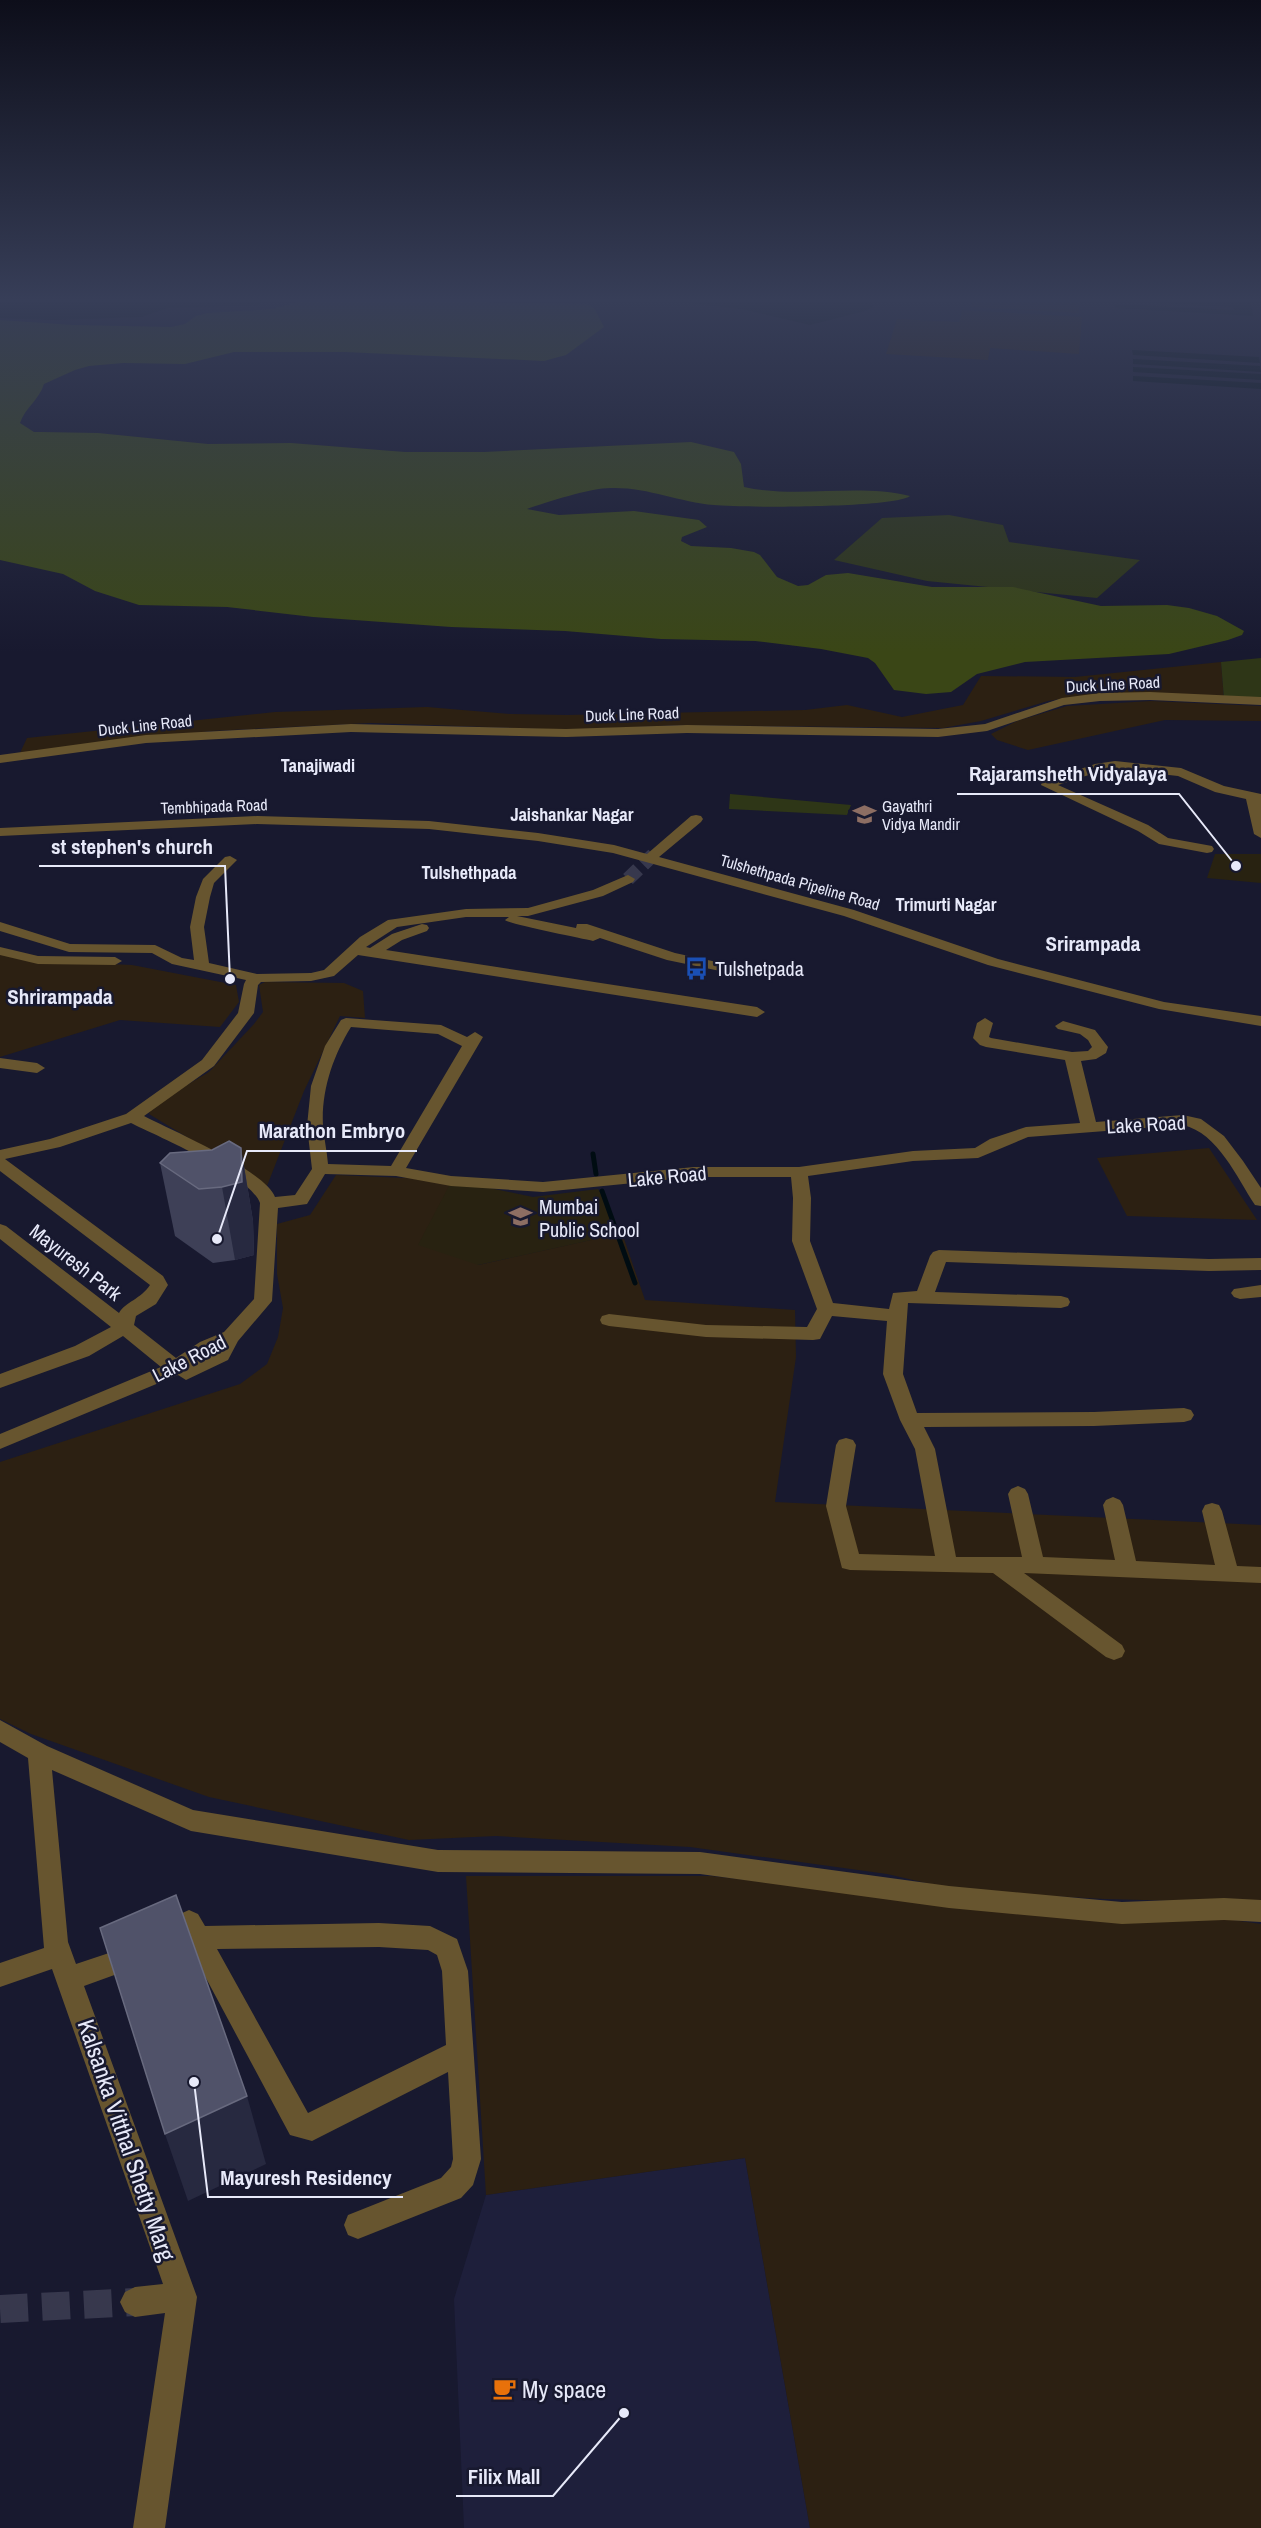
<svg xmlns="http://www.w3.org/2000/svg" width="1261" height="2528" viewBox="0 0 1261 2528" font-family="'Archivo Narrow',sans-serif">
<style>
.built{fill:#1e1f3b}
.industrial{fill:#2c2012}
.education{fill:#282211}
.green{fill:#2e3617}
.forest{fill:#3a4616}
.water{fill:#000c12}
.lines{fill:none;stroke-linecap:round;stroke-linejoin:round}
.stream{stroke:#000c12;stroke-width:5}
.minor-tunnel-far1{stroke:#37384d;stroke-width:14;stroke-dasharray:14 7;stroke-linecap:butt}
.minor-tunnel{stroke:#37384d;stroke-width:28;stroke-dasharray:28 14;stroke-linecap:butt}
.minor{fill:#67552f;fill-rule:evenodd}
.wall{fill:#3e4057}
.shaded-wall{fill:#272940}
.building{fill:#505269;stroke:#686a7f;stroke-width:1.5}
.labels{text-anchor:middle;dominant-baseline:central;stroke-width:5;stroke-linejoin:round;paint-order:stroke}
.far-street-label{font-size:16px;fill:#e7e9f9;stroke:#18192f}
.far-poi-label{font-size:16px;fill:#e7e9f9;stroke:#18192f;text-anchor:start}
.far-neighbourhood-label{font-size:18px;font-weight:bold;fill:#e7e9f9;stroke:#18192f}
.poi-label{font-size:20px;fill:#e7e9f9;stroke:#18192f;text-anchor:start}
.street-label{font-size:20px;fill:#e7e9f9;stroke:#18192f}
.neighbourhood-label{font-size:21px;font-weight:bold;fill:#e7e9f9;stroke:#18192f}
.near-street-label{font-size:24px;fill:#e7e9f9;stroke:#18192f}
.near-poi-label{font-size:24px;fill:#e7e9f9;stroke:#18192f;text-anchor:start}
.leader{fill:none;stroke:#e7e9f9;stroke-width:2}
.callout-dot{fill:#e7e9f9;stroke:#18192f;stroke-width:2}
.callout-label{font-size:21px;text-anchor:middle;font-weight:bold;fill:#e7e9f9;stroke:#18192f;stroke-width:5;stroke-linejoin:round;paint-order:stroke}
</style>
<rect width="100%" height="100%" fill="#18192f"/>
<path class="built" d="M745,2158l65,370h-346l-10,-229 32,-104z"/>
<g class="industrial">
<path d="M973,298h107l-1,15 -108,-6z"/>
<path d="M962,310l120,7 -3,37 -89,-6 -2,12 -102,-6 11,-35 62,3z"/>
<path d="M1221,662l3,37 -146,-3 -30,5 -67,20 -38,7 -264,-3 -108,5 -200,-7 -160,8 -192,24 8,-17 248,-26 152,-5 84,7 56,1 238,-5 42,-5 55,12 61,-12 18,-29 94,1z"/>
<path d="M1151,701l110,5v15l-96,-1 -137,30 -31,-10 -6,-6 26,-13 50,-15z"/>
<path d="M0,953l22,7 110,5 104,20 3,17 -19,25 -100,-7 -120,37z"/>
<path d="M265,982l79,1 19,8 2,27 -25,-2 -36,75 -37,95 -118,-72 4,-9 56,-33 45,-48 9,-12 -4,-27z"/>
<path d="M1209,1148l48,72 -130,-4 -30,-58z"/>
<path d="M336,1175l116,5 26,85 144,-32 23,67 150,10 1,47 -21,145 486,23v378l-157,-4 -143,-8 -74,-17 -197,-27 -194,-11 -87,4 -200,-43 -178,-63 -31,-15v-257l240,-78 27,-20 11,-27 5,-29 -6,-34v-50l33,-9z"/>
<path d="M466,1876h245l400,45 114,-2 36,5v604h-451l-65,-370 -259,37z"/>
</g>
<g class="education">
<path d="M1215,854h46v29l-54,-5z"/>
<path d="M452,1180l81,17 65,-8 7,10 9,36 -136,30 -60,-20z"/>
</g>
<g class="green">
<path d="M949,515l54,10 6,17 131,18 -43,38 -170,-17 -93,-21 48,-42z"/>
<path d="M1261,658v41h-37l-3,-37z"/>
<path d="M730,794l121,11 -4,10 -118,-6z"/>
</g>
<path class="forest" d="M313,298h140l43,5 91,1 7,4 10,19 -38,28 -22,6 -199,-9h-111l-49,12 -62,-1 -34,3 -14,4 -31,14c-5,16 -19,24 -24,39l14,9h8l56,1 110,11 83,-1 114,9h79l207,-10 43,10 7,12 3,23c55,12 112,-4 166,9 -15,12 -169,12 -196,9 -35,-3 -67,-18 -103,-17 -21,0 -64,14 -84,21l32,6 75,-4 65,9 8,7 -25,10 -1,4 10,5 40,2 23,4 6,3 17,22 21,9 10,-1 18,-10 22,-2 84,14h81l88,19 66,-1 22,3 28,8 27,15 -2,4 -14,5 -59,14 -144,8 -48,12 -26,18 -25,2 -32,-4 -19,-27 -7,-5 -47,-9 -66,-8 -94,-2 -96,-8 -114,-4 -138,-10 -86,-10 -88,-2 -44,-14 -32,-17 -63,-14v-240l73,5 98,2 14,-3 11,-8 12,-3 64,-4z"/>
<g class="water">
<path d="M0,298h264l-4,7 -93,3 -25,9 -89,3 -53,-2z"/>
<path d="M514,298h324l35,6 -1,4 -7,3 -55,14 -69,-16 -53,-6 -74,-4z"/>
<path d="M1115,298l136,5 2,13 -138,-8v-4l119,6 -1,-3 -118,-6z"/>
<path d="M1132,350l127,7 1,6 -127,-8z"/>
<path d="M1133,359l127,7 1,6 -128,-8z"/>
<path d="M1133,367l128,7v6l-128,-8z"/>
<path d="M1133,376l128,7v6l-128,-8z"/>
</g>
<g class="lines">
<g class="stream">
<path d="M593,1154l3,20"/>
<path d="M602,1191l33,92"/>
</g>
<path class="minor-tunnel-far1" d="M628,879l26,-25"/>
<path class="minor-tunnel" d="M0,2309l135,-7"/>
<g class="minor">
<path d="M1150,692l111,5v8l-111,-5 -50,1 -36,4 -77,26 -49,6 -251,-4 -121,4 -215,-5 -205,11 -146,20v-8l146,-20 205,-11 215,5 121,-4 251,4 47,-5 77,-26 38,-5z"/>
<path d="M1115,761l66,7 43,18 37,8v44l-7,-4 -8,-35 -31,-7 -37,-16 -63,-7 -14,2 -43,14 90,40 20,13 44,8 2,3 -2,3 -5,1 -48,-9 -21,-13 -97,-46 1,-3 53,-18z"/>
<path d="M696,815l5,1 2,3 -2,3 -42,35 195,53 144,49 166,43 97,14v10l-102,-17 -171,-44 -144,-49 -231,-63 -75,-12 -109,-12 -172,-5 -257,12v-8l257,-12 172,5 109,12 76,12 33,9 44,-38z"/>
<path d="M230,856l7,4 -23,23 -4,14 -6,30 5,36 48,11 54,-1 13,-3 36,-33 28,-17 78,-11 62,-1 65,-18 35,-15 7,4 -2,3 -30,14 -75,20h-11l59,12 1,-4h10l88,29 79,17 2,3 -2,3 -5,1 -82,-17 -67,-22 -7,3c-12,-3 -85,-17 -88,-21l4,-3h-43l-69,10 -31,20 4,1 22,-14 30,-10 5,1 2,3 -2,3 -25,9 -16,10 371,57 8,5 -8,5 -399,-62 -24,21 -23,5 -50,1 -3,3 -4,28 -40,53 -70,50c27,14 122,55 131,81l20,-2 17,-26 -5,-43 4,-40 14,-40 16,-26 5,-2 95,7 26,12 8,-5 8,5 -77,131 45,8 92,6 151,-15h105l114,-16 62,-3 15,-9 36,-12 54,-4 -15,-63 -79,-13 -6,-2 -7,-7 4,-15 8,-5 8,5 -4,14 2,1 81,14 16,-1 4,-4 -4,-7 -8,-6 -22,-5 -3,-3 8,-5 32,9 13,17 -2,6 -10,6 -15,2 15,61 87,-7 18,4 23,17 19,25 18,27v18l-6,-1c-18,-27 -37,-72 -72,-80l-155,12 -50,21 -65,3 -105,15 3,22 -1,43 23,62 56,6 4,-16 24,-2 13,-35 3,-4 6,-2 270,9 52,-1v12l-52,1 -263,-9 -11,30 126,4 7,2 2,4 -2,4 -7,2 -153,-5 -5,71 14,39 177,-1 90,-4 7,2 3,5 -3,5 -7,2 -90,4 -170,1 11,22 21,108h66l-14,-63 3,-5 7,-3 7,3 3,5 15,63 72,3 -12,-55 3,-5 7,-3 7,3 3,5 13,56 79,4 -13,-54 3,-6 7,-2 7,2 3,6 15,55 24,1v16l-237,-10 98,72 3,6 -3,6 -8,3 -8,-3 -113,-84 -143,-3 -8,-2 -16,-62 10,-61 3,-5 7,-2 7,2 3,5 -10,61 13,48 76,2 -20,-107 -15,-29 -17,-46 4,-53 -55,-5 -12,23 -7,1 -107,-3 -97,-11 -7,-2 -2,-4 2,-4 7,-2 97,11 101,2 10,-18 -25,-68 1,-43 -2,-21h-97l-151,15 -92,-6 -55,-10 -71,-2 -18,30 -29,4 -6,93 -34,40 -10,19 -42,20 -8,-5 -178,74v-15l161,-67 -38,-31 -34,20 -89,32v-14l75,-28 36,-19 -111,-88v-15l6,2 113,87c6,-11 22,-14 31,-28l-150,-114v-21l50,-11 76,-25 76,-54 36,-47 6,-29 2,-4 -74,-16 -20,-11 -83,-1 -69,-21v-9l70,22 85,1 27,13 12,2 -4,-33 6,-30 7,-18 22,-22zM351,1027l87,7 24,12 -71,120 -63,-2c-1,-13 -4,-25 -5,-38 -2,-35 10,-70 28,-99zM131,1123c28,14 120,53 129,80l-6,96 -30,33 -24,10 -24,16 -42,-33 2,-9 20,-12 12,-19 -5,-9 -158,-117 55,-12z"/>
<path d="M0,947l38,9 77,1 7,4 -7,4 -77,-1 -38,-9z"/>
<path d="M0,1058l37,5 8,5 -8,5 -37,-5z"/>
<path d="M1261,1285v12l-21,2 -6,-2 -3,-4 3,-4z"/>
<path d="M0,1720l47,26 146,64 245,40 262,2 249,34 173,16 102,-4 37,2v22l-37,-2 -102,4 -173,-16 -249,-34 -262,-2 -247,-41 -139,-61 16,172 8,22 57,-19 9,4 4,8 -4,8 -58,21 113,311 -32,231h-32l32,-215 -30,4 -10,-5 -5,-10 5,-10 10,-5 28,-3 -111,-315 -52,18v-24l44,-15 -16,-190 -28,-16z"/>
<path d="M189,1910l9,4 7,12 174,-3 51,3 27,13 11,32 13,188 -8,26 -12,13 -103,41 -10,-4 -4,-10 4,-10 93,-37 10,-11 2,-8 -5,-87 -136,69 -22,-6 -98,-183 -24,6 -9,-4 -4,-8 4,-8 22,-7 -5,-9 4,-8zM379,1947l49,3 9,5 5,16 4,74 -138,68 -91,-164z"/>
</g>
</g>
<path class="wall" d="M241,1148l12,73 1,34 -19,5 -22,3 -38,-27 -15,-73z"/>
<g class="shaded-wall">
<path d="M241,1148l12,73 1,34 -19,5 -13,-73z"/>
<path d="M247,2096l19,68 -78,37 -23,-67z"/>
</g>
<g class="building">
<path d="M229,1141l12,7 1,34 -20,5 -23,2 -39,-26 10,-10 42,-3z"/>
<path d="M176,1895l71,201 -82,38 -65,-206z"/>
</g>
<linearGradient id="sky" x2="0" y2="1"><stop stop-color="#0d0e1a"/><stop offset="0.46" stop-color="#373e58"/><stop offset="1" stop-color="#373e58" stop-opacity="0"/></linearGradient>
<rect width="1261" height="652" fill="url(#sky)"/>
<defs>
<symbol id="school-bare" viewBox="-9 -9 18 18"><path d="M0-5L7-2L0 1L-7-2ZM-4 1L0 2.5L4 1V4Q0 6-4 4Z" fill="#8d6e63" stroke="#18192f" stroke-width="2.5" paint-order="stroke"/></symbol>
<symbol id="bus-bare" viewBox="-9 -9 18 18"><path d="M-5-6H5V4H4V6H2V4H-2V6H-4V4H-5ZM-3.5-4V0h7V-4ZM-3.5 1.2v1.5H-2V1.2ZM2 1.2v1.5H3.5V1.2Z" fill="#1a4fb4" stroke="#18192f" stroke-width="2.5" paint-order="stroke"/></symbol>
<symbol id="cafe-bare" viewBox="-9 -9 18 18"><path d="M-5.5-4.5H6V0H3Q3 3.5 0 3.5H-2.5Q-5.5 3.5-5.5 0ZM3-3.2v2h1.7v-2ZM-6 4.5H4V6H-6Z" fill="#e8710a" stroke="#18192f" stroke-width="2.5" paint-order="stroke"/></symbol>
</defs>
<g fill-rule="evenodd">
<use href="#school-bare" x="848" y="798" width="33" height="33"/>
<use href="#bus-bare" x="680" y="952" width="33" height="33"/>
<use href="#school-bare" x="504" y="1200" width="33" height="33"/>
<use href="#cafe-bare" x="488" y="2372" width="33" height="33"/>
</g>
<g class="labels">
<g class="far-street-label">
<text transform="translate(1113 684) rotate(-3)">Duck Line Road</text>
<text transform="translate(632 714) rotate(-2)">Duck Line Road</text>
<text transform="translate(145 725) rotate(-6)">Duck Line Road</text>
<text transform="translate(214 806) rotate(-2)">Tembhipada Road</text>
<text transform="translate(800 882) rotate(16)">Tulshethpada Pipeline Road</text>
</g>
<g class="far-poi-label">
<text x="882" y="806">Gayathri<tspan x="882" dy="18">Vidya Mandir</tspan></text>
</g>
<g class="far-neighbourhood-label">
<text x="318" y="765">Tanajiwadi</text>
<text x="572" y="814">Jaishankar Nagar</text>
<text x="469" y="872">Tulshethpada</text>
<text x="946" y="904">Trimurti Nagar</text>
</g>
<g class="poi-label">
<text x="715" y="968">Tulshetpada</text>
<text x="539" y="1206">Mumbai<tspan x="539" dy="23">Public School</tspan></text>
</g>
<g class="street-label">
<text transform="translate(1146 1124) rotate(-3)">Lake Road</text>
<text transform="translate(667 1176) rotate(-5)">Lake Road</text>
<text transform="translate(76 1262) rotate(38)">Mayuresh Park</text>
<text transform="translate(189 1358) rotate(-27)">Lake Road</text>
</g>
<g class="neighbourhood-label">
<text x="1093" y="943">Srirampada</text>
<text x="60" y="996">Shrirampada</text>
</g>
<g class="near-street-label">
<text transform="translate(127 2140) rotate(71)">Kalsanka Vitthal Shetty Marg</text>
</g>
<g class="near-poi-label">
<text x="522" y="2389">My space</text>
</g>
</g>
<path class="leader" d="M1236 866L1179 794H957M230 979L225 866H39M217 1239L247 1151H417M194 2082L208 2197H403M624 2413L553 2496H456"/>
<g class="callout-dot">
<circle cx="1236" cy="866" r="6"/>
<circle cx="230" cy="979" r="6"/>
<circle cx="217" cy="1239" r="6"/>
<circle cx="194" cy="2082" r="6"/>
<circle cx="624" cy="2413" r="6"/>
</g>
<g class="callout-label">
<text x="1068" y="781">Rajaramsheth Vidyalaya</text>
<text x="132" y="854">st stephen's church</text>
<text x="332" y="1138">Marathon Embryo</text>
<text x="306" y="2185">Mayuresh Residency</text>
<text x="504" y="2484">Filix Mall</text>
</g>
</svg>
